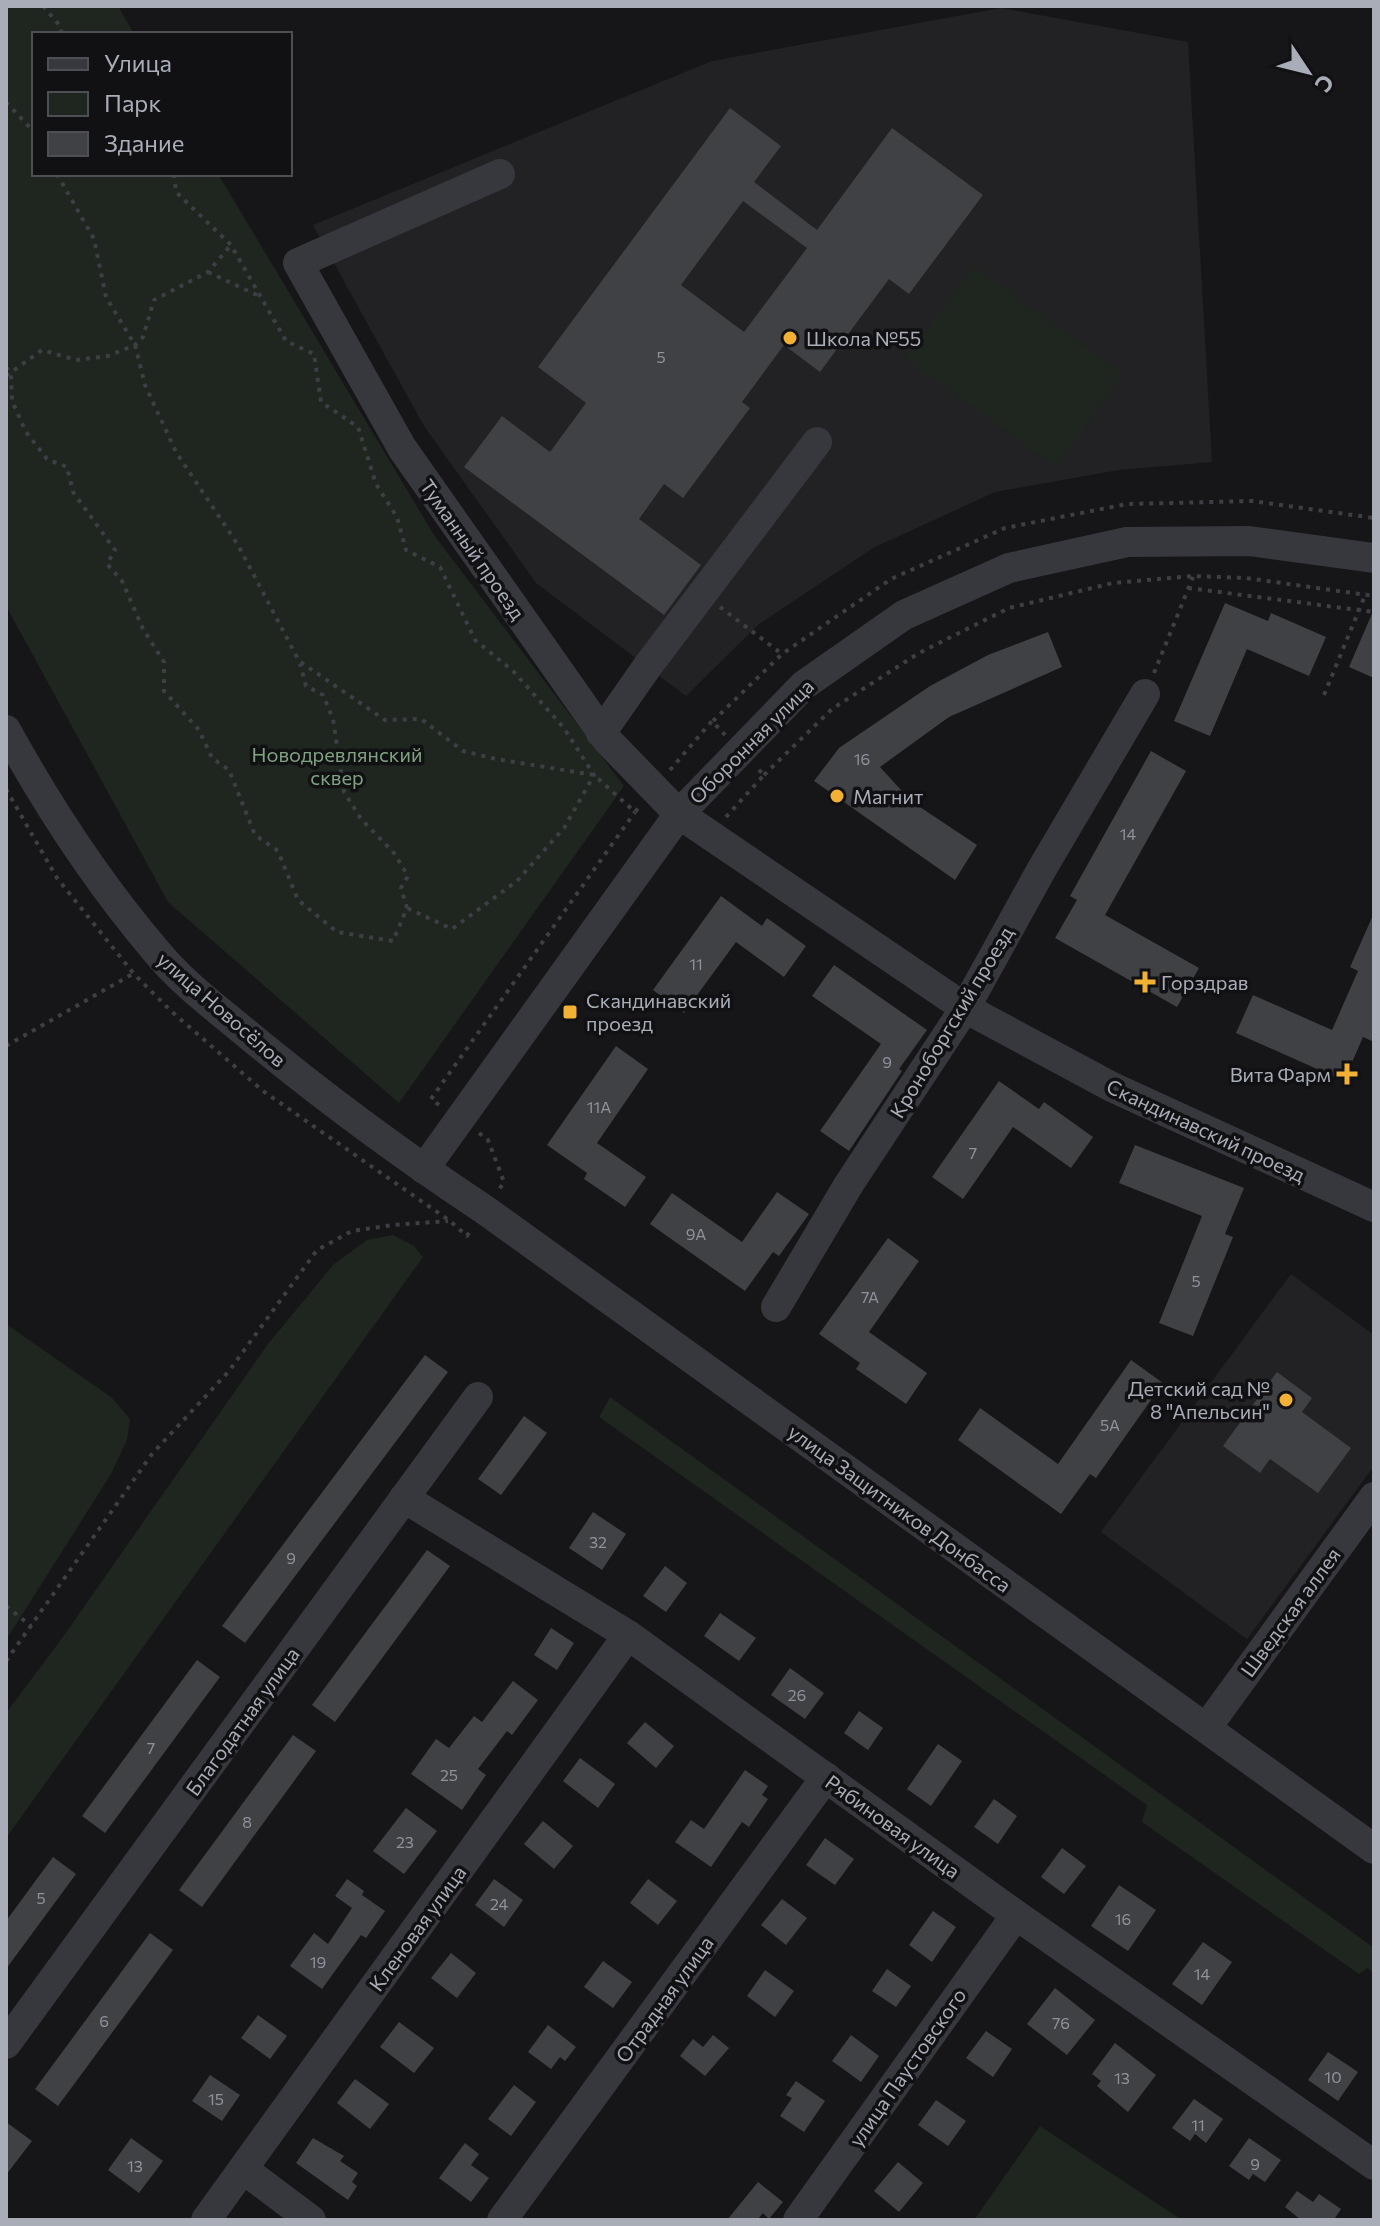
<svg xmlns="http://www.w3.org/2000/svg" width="1380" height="2226" viewBox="0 0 1380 2226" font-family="Commissioner,sans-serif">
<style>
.built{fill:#222225}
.green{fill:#1e261f}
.building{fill:#404145;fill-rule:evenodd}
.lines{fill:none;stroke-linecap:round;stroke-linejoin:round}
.path{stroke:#3d3f44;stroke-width:4;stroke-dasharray:4 6;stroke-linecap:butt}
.minor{stroke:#37383d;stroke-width:30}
.poi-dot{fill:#f2b134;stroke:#111113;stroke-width:3}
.labels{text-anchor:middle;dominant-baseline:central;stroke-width:7;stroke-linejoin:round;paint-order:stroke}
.number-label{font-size:16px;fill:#8e929b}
.poi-label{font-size:20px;fill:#a8adb8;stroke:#111113;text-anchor:start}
.street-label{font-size:20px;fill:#a8adb8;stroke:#111113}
.park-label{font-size:20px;fill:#7fa381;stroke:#111113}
</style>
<rect width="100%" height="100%" fill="#161618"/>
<g class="built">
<path d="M1001,8l187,34 24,420 -93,8 -124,22 -122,56 -114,76 -73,72 -150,-113 -112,-157 -111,-201 399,-164z"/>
<path d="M1291,1274l83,61v131l-127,173 -146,-107z"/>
</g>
<g class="green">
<path d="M6,6h112l16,28h-100v140h184l216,361 190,251 -225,317 -231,-201 -162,-296z"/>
<path d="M974,266l149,108 -67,93 -150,-108z"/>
<path d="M393,1235l21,11 9,11 -417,581v-125l54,-72 208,-297 66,-80 33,-24z"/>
<path d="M6,1324l105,73 19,22 -3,21 -16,34 -105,166z"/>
<path d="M610,1397l764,551v25l-7,-5 -8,6 -217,-152 5,-17 -548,-388z"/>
<path d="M1040,2126l142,94h-208z"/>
</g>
<g class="building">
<path d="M730,108l51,38 -27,36 63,48 75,-102 91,67 -74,99 -20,-15 -69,93 -36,-27 -42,57 8,6 -67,90 -19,-14 -25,35 62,46 -37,50 -200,-148 38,-51 48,36 36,-49 -48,-36zM743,201l64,47 -63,84 -63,-47z"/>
<path d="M1225,603l43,18 3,-8 55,24 -17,39 -62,-27 -37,87 -36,-15z"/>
<path d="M1374,609v69l-25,-11z"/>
<path d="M1048,632l14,35 -113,50 -69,50 31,34 66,44 -22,35 -141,-99 25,-33 91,-62 58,-31z"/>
<path d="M1151,751l35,20 -81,144 94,53 -22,39 -122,-69 22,-38 -7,-4z"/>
<path d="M721,896l41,30 5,-8 39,28 -22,31 -48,-35 -52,71 -31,-23z"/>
<path d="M1374,913v129l-11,-5 -19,44 -108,-48 17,-38 79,35 26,-59 -8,-4z"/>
<path d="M834,965l93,65 -28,39 3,2 -53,80 -29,-20 61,-87 -69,-48z"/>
<path d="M616,1046l32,23 -51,74 49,34 -21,30 -41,-28 3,-6 -40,-28z"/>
<path d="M999,1081l40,28 5,-7 49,35 -22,31 -58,-41 -50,72 -31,-22z"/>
<path d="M1135,1145l109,43 -19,46 8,3 -40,99 -34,-13 43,-107 -83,-33z"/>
<path d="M777,1192l32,22 -30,42 -6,-4 -28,39 -95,-67 22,-31 70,49z"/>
<path d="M888,1238l31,23 -50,71 58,41 -21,31 -50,-35 4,-6 -41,-29z"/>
<path d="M425,1355l23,17 -203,271 -23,-17z"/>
<path d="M1131,1360l32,23 -67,95 -6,-4 -29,40 -103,-74 22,-32 78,56z"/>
<path d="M1277,1372l35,26 -10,14 49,36 -33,45 -48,-34 -10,14 -37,-27z"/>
<path d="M524,1416l23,17 -46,62 -23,-16z"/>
<path d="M593,1512l33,22 -24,36 -33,-22z"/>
<path d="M427,1550l23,16 -115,156 -23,-17z"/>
<path d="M665,1566l22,17 -21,29 -23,-16z"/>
<path d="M720,1613l36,25 -17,23 -35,-25z"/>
<path d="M551,1628l23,15 -17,27 -23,-15z"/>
<path d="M197,1660l23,17 -115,156 -23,-17z"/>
<path d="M790,1668l34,25 -19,26 -34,-24z"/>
<path d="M513,1681l25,19 -26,35 -5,-4 -29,38 8,6 -24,35 -51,-36 25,-35 13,9 25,-32 8,6z"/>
<path d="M859,1711l24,17 -15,22 -24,-17z"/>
<path d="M645,1722l29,24 -18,22 -29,-25z"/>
<path d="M293,1735l23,16 -114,156 -23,-17z"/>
<path d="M938,1744l24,17 -31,45 -24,-17z"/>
<path d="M580,1758l35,26 -17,24 -35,-27z"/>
<path d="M745,1770l23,16 -6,9 6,4 -19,28 -7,-5 -31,45 -36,-25 16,-22 13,9z"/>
<path d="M994,1799l23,17 -19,28 -24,-17z"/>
<path d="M406,1808l31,23 -33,43 -31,-23z"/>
<path d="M543,1821l30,25 -19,23 -30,-25z"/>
<path d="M825,1838l29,21 -19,26 -29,-20z"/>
<path d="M1062,1848l24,18 -22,28 -23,-17z"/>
<path d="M53,1857l23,17 -70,95v-48z"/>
<path d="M347,1879l17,12 -2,4 23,16 -19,27 -5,-3 -39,54 -32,-23 24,-33 14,11 24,-36 -17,-12z"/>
<path d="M494,1879l29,21 -19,27 -29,-22z"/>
<path d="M648,1879l29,22 -19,24 -28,-22z"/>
<path d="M1119,1885l37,25 -28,41 -37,-25z"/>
<path d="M782,1899l25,19 -21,27 -25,-20z"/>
<path d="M933,1911l23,16 -24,35 -23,-17z"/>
<path d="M150,1933l23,17 -115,156 -23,-17z"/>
<path d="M1203,1942l29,20 -30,43 -30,-21z"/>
<path d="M451,1953l25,20 -19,25 -26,-20z"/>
<path d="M603,1961l29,21 -19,26 -29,-21z"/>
<path d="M887,1969l24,17 -15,21 -24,-16z"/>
<path d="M765,1970l29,21 -19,26 -28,-21z"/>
<path d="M1055,1988l40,32 -28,35 -40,-31z"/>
<path d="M258,2015l29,21 -17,23 -29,-21z"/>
<path d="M399,2022l35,26 -20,25 -34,-26z"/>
<path d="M548,2025l28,22 -11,14 -5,-4 -9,12 -23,-17z"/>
<path d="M986,2031l26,18 -19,28 -27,-19z"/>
<path d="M713,2035l16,13 -24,28 -25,-20 13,-17 10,8z"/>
<path d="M851,2035l28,21 -18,26 -29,-21z"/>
<path d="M1115,2043l41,32 -28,37 -31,-26 4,-5 -9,-7z"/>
<path d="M1328,2052l30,20 -20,29 -30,-21z"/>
<path d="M210,2075l30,20 -18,26 -30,-20z"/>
<path d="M355,2079l34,25 -19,25 -33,-26z"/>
<path d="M796,2081l29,20 -21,31 -24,-16 12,-18 -6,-3z"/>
<path d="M514,2085l22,17 -25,34 -23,-17z"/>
<path d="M1194,2099l29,20 -17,24 -11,-9 -5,7 -18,-13z"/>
<path d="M936,2100l30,21 -18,25 -30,-21z"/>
<path d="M6,2122l26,19 -26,34z"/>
<path d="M131,2138l32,23 -24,32 -31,-23z"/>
<path d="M313,2138l31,18 -4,5 18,12 -6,9 5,4 -9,14 -52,-37z"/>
<path d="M1249,2138l32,22 -16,22 -12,-8 -4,6 -20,-14z"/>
<path d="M465,2143l14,11 -8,11 18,13 -18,24 -32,-24z"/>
<path d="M898,2162l25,21 -24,29 -25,-21z"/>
<path d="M758,2182l25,20 -14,17 -6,-6 -6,7h-30z"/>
<path d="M1297,2191l16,11 6,-8 22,15 -6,9 4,2h-38l-16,-13z"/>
</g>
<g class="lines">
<g class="path">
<path d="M43,6l17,20 2,8"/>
<path d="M6,102l28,30"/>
<path d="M57,174l37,65 12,58 29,48 10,40 31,67 62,93 61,116 86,59 36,-1 42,32 33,8 98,16 41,37 4,-5"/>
<path d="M174,174l2,18 55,53 55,96 28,13 7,48 37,25 18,57 21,33 9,33 34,17 35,73 38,31 51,57 30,47 -30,53 -47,53 -65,48 -45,-21"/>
<path d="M208,272l49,23"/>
<path d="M6,367l5,7 1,27 14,31 21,27 20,8 6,25 42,58 -8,14 15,17 21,48 21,33v29l35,39 13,28 17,12 26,65 23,16 20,49 39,32 56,9 14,-33 -6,-20 7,-12 -14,-23 -33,-34 -17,-27 -11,-73 -10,-24 -17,-9 -6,-22"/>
<path d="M6,376l36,-26 34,10 32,-4 27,-11 8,-8 11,-37 54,-28 23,-27"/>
<path d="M1188,588l186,24"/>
<path d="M720,607l62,47"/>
<path d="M1154,673l39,-96"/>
<path d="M1324,695l42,-102"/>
<path d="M713,721l69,-67 109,-75 114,-51 122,-24 125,-3 122,17"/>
<path d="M670,770l42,-49 13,14"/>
<path d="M764,775l68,-66 87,-56 90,-45 104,-25 80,-7 53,2 128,18"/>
<path d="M6,789l51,89 77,96 37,37 92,80 187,130 17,15 3,-5"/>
<path d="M726,817l38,-42 -8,-8"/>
<path d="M6,1046l130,-74"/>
<path d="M439,1105l-8,-6 204,-287"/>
<path d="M479,1133l9,7 16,42 -6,9"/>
<path d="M6,1606l25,20"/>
<path d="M6,1661l146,-207 77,-83 88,-121 35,-19 41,-6 55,-4"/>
</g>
<g class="minor">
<path d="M500,174l-202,89 104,185 206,293 71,73 286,194 147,79 262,120"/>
<path d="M6,730c43,78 92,153 150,221 25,31 59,56 90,82 76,63 156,122 239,177l889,639"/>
<path d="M601,733l46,-66 170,-225"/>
<path d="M424,1169l255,-355 125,-129 100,-70 105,-47 118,-26 122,-1 125,17"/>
<path d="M776,1307l73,-123 116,-176 78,-141 102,-173"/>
<path d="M404,1498l224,137 388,280 358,250"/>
<path d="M1207,1727l167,-230"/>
<path d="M6,2044l472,-647"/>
<path d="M243,2169l68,51"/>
<path d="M206,2220l422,-585"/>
<path d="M502,2220l324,-443"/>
<path d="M798,2220l218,-305"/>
</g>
</g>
<g class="poi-dot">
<circle cx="790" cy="338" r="8"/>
<circle cx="837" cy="796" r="8"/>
<path d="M1141 970h8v8h8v8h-8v8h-8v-8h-8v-8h8z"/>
<rect x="562" y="1004" width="16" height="16" rx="4"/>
<path d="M1343 1062h8v8h8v8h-8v8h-8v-8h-8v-8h8z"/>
<circle cx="1286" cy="1400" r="8"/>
</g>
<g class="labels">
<g class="number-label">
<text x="661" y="356">5</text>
<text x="862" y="758">16</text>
<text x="1128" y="833">14</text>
<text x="696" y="963">11</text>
<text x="887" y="1061">9</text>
<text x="599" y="1106">11А</text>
<text x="973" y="1152">7</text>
<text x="696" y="1233">9А</text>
<text x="1196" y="1280">5</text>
<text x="870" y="1296">7А</text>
<text x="1110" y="1424">5А</text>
<text x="598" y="1541">32</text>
<text x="291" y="1557">9</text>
<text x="797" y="1694">26</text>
<text x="151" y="1747">7</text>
<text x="449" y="1774">25</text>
<text x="247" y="1821">8</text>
<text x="405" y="1841">23</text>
<text x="41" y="1897">5</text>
<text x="499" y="1903">24</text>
<text x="1123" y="1918">16</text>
<text x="318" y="1961">19</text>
<text x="1202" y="1973">14</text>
<text x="104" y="2020">6</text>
<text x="1061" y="2022">76</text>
<text x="1333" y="2076">10</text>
<text x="1122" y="2077">13</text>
<text x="216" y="2098">15</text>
<text x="1198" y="2124">11</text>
<text x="1255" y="2163">9</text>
<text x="135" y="2165">13</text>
</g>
<g class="poi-label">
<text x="806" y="338">Школа №55</text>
<text x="853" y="796">Магнит</text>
<text x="1161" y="982">Горздрав</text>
<text x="586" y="1000">Скандинавский<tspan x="586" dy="23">проезд</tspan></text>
<text x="1331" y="1074" text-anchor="end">Вита Фарм</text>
<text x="1270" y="1388" text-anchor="end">Детский сад №<tspan x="1270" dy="23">8 "Апельсин"</tspan></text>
</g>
<g class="street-label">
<text transform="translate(473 549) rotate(55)">Туманный проезд</text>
<text transform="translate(751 741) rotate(-45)">Оборонная улица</text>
<text transform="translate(222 1009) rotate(41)">улица Новосёлов</text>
<text transform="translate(951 1022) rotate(-59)">Кроноборгский проезд</text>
<text transform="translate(1206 1130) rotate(25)">Скандинавский проезд</text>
<text transform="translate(900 1508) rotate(36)">улица Защитников Донбасса</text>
<text transform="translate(1290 1612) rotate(-54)">Шведская аллея</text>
<text transform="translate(242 1721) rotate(-54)">Благодатная улица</text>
<text transform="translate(893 1826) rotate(36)">Рябиновая улица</text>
<text transform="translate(417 1928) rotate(-54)">Кленовая улица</text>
<text transform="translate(664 1999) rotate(-54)">Отрадная улица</text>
<text transform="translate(907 2067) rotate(-55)">улица Паустовского</text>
</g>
<g class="park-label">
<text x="337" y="754">Новодревлянский<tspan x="337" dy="23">сквер</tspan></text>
</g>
</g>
<rect width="1380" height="2226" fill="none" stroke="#a8adb8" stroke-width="16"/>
<rect x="32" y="32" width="260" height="144" fill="#111113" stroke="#4d4f55" stroke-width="2"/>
<rect x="48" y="58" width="40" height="12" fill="#37383d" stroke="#4d4f55" stroke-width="2"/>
<text x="104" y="72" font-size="24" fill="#a8adb8">Улица</text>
<rect x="48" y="92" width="40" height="24" fill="#1e261f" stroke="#4d4f55" stroke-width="2"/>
<text x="104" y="112" font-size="24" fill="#a8adb8">Парк</text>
<rect x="48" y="132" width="40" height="24" fill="#404145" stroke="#4d4f55" stroke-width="2"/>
<text x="104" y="152" font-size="24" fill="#a8adb8">Здание</text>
<g transform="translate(1308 72) rotate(125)" stroke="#111113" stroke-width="6" paint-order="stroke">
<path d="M0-6L14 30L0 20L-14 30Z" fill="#a8adb8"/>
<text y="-12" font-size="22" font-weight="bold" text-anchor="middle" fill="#a8adb8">С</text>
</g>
</svg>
